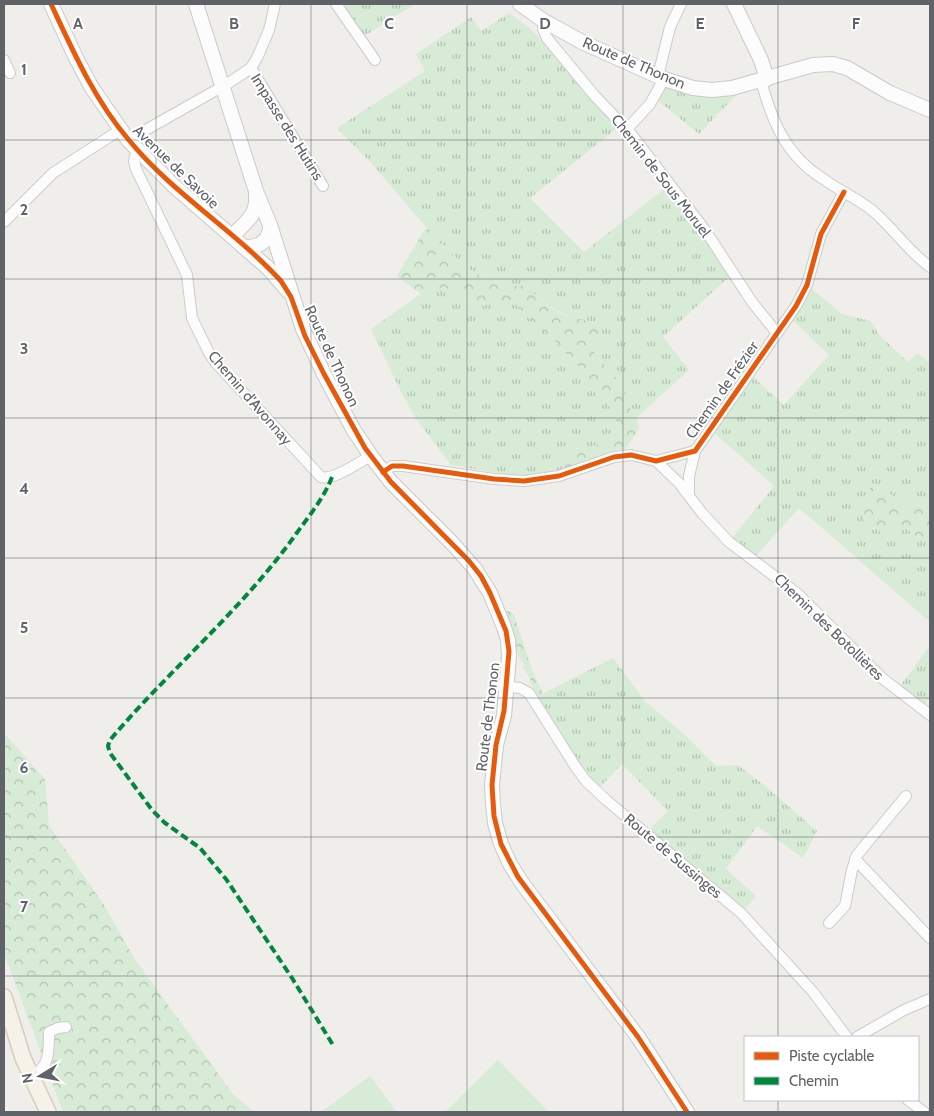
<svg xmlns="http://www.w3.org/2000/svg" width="934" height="1116" viewBox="0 0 934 1116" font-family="Cabin,sans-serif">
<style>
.grass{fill:url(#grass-tufts)}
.forest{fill:url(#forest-crowns)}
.pitch{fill:#d8ebd6}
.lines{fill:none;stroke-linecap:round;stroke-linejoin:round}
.street-casing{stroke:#cbcccc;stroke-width:12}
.secondary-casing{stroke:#cacacb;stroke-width:16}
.primary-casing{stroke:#d7ceb8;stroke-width:18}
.street{stroke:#fdfcfc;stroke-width:10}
.secondary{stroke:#fdfcfc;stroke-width:14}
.primary{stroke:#f4f2e9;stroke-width:15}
.quiet{stroke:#00873e;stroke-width:4;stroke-dasharray:8 4;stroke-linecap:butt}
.cycleway-casing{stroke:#fff;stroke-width:8}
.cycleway{stroke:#e8590c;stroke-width:5}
.grid{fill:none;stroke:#5f6368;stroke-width:1;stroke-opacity:0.55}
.labels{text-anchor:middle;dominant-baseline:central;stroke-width:4;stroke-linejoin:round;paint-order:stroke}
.street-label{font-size:15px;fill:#5f6368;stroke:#fff}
.grid-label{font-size:16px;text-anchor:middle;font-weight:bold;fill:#5f6368;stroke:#fff;stroke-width:4;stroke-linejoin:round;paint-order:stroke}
</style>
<defs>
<pattern id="grass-tufts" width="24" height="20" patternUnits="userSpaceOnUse" patternTransform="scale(1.25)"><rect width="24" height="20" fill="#d8ebd6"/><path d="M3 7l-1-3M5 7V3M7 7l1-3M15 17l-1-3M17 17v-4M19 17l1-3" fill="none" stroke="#b2c2b1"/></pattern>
<pattern id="forest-crowns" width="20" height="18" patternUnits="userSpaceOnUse" patternTransform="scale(1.25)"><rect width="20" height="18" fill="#d8ebd6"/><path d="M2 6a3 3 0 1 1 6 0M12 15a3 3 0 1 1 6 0" fill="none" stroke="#b2c2b1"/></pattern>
</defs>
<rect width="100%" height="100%" fill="#efeeea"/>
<g class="grass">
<path d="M340,4h75l-51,32z"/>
<path d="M509,13l24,18 87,95 -90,72 54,54 83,-65 45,61 18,28 -67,61 26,33 -52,47 -12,-15 -1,-12 -7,-11 -23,-26 8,-20 -6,-11c-33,-2 -47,-17 -72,-36l-16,5 -44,-25 -38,-39 -55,-64 -34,-35 88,-57 -9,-17 55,-37 10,14z"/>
<path d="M665,86l74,6 -40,42 -43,-35z"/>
<path d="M807,285l35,29 29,7 8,14 29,27 9,-9 13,10v151l-14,-12 -11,25 18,13 7,2v80l-131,-114 -46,51 -24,-17 45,-56 -63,-56 39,-56 34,31 45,-50 -40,-38z"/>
<path d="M444,287l37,19 30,-7 43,41 52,58 12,27 1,12 -9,6 -22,4 -27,16 2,6 -15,5 -26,3 -71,-12 -35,-46 -17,-31 -28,-59 50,-35z"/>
<path d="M930,646v52l-6,7 -24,-19z"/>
<path d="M613,658l32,43 42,36 29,29 22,-1 26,20 53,46 -14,27 -46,-32 -31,43 30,27 -15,17 -95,-80 22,-22 -46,-47 -23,24 -14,-15 -49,-76z"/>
</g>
<g class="forest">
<path d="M426,227l38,39 44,25 7,-5h9c11,8 26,23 39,29 11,4 29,5 38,10l1,8 -8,20 23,26 7,11 1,12 12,15 2,12 -14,20 -13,2 -49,18 -2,-6c2,-2 5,-7 8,-9 15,-10 35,-7 50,-17l-1,-12 -12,-27 -52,-58 -43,-40 -30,6 -37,-19 -23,7 -24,-18z"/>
<path d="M872,486l19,8 6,11 19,-3 14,12v28l-7,-1 -18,-13 -21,6 -19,-11c-6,-17 -5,-23 7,-37z"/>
<path d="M509,611l5,4 18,55 11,23 -5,3 -8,-14v-4l-8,-12 3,-1 -7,-9v-3l-4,-4 -9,-37z"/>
<path d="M4,733l41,46 4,47 55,79 30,53 99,136 21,18h-191l-59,-159z"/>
</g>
<g class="pitch">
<path d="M498,1060l51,52h-104z"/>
<path d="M370,1076l27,36h-76z"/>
</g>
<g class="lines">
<defs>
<g id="street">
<path d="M336,4l39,56"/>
<path d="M544,21l-1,8 4,9 47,57 38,40 73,95 47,72 25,31"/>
<path d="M4,60l6,13"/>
<path d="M251,68l72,118"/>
<path d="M658,76l12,-49 11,-23"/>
<path d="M761,81c11,39 24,74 61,97 16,12 35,20 51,33 20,17 35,40 57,56"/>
<path d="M627,129l23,-25 14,-25"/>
<path d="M128,140l99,-56 24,-16 7,-12 11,-26 6,-26"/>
<path d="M137,149l-3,12 2,8 51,106 5,43 17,35 7,10 105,114c12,4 38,-15 50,-21"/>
<path d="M4,222l49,-49 67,-43"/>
<path d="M656,461l23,22 23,30 27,29 69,52 84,84 48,37"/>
<path d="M383,472l9,-6h11l91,13 30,2 35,-5 55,-19 17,-2 25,6 39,-10 101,-145 11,-21 14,-51 23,-42"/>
<path d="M689,494v-18l6,-25"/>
<path d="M497,685l23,3 9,5 46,73 11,15 19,18 136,114 72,79 34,45"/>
<path d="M855,859l75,79"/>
<path d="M829,923l16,-17 7,-36 5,-15 49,-59"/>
<path d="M857,1037l47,-27 26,-11"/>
<path d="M31,1077c19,-10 18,-26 18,-45l9,-4 8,-1"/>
<path d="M908,1100l16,12"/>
</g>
<g id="secondary">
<path d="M51,4l25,54 16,30 36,52 46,46 94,82 20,23"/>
<path d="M196,4l60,187 14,34 33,104 21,45 29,55 18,27 20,26 62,62 22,25 15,24 14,34 4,13 1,16 -5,60 -8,29 -4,40 1,19 2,19 6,21 9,20 12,19 116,154 49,75"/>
<path d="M520,4l24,17 38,21 82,37 29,9 19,2 20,-2 81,-23 20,-1 14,4 43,25 40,17"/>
<path d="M734,4l27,56 6,19"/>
<path d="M232,236c14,-14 26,-21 24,-42"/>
<path d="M244,247c15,1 26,-6 26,-22"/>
</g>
<path id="primary" d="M4,997l19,61 25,54"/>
</defs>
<use href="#street" class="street-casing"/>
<use href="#secondary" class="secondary-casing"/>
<use href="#primary" class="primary-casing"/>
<use href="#street" class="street"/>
<use href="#secondary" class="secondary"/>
<use href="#primary" class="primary"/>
<path class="quiet" d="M332,477c-8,21 -23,39 -36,57 -54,76 -126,135 -186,206l-2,6 2,7 42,57 13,13 35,25 26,31 66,99 41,67"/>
<defs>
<g id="cycleway">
<path d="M51,4c22,47 43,95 77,135 44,54 106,91 153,142l10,16 14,39 19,38 41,74 26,34 78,79 12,15 9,17 16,38 3,20 -5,60 -8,34 -4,40 2,31 7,28 17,33 120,160 49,75"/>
<path d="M383,472l9,-6h11l91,13 30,2 35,-5 55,-19 17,-2 25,6 39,-10 101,-145 11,-21 14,-51 23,-42"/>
</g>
</defs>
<use href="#cycleway" class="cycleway-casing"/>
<use href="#cycleway" class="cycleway"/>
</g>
<path class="grid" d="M156,4v1108M311,4v1108M467,4v1108M623,4v1108M778,4v1033M4,140h926M4,279h926M4,418h926M4,558h926M4,698h926M4,837h926M4,976h926M778,1100v12"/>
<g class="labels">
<g class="street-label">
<text transform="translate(634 63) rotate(23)">Route de Thonon</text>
<text transform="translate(287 127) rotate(58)">Impasse des Hutins</text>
<text transform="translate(176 167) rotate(44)">Avenue de Savoie</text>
<text transform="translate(661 176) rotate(52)">Chemin de Sous Moruel</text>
<text transform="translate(332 356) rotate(65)">Route de Thonon</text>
<text transform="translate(722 390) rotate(-55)">Chemin de Frézier</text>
<text transform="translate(250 398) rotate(49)">Chemin d'Avonnay</text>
<text transform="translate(829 627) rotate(44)">Chemin des Botollières</text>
<text transform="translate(488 717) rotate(-83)">Route de Thonon</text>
<text transform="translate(673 856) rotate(40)">Route de Sussinges</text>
</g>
</g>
<g class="grid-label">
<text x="78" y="29">A</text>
<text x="234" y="29">B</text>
<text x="389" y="29">C</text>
<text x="545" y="29">D</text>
<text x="700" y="29">E</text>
<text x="856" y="29">F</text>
<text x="24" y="75">1</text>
<text x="24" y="215">2</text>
<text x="24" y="354">3</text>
<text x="24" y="494">4</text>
<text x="24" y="633">5</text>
<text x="24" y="773">6</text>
<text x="24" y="912">7</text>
</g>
<rect width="934" height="1116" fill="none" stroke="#5f6368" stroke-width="10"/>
<rect x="744" y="1036" width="175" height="65" fill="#ffffff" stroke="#bfc1c3"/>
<rect x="754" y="1052" width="25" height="8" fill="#e8590c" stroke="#bfc1c3"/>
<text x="789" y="1061" font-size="15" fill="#5f6368">Piste cyclable</text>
<rect x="754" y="1077" width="25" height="8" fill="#00873e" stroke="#bfc1c3"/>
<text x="789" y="1086" font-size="15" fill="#5f6368">Chemin</text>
<g transform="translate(40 1076) rotate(260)" stroke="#ffffff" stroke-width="4" paint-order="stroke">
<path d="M0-4L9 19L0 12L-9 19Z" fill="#5f6368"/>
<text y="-8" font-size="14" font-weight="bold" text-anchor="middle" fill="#5f6368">N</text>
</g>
</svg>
